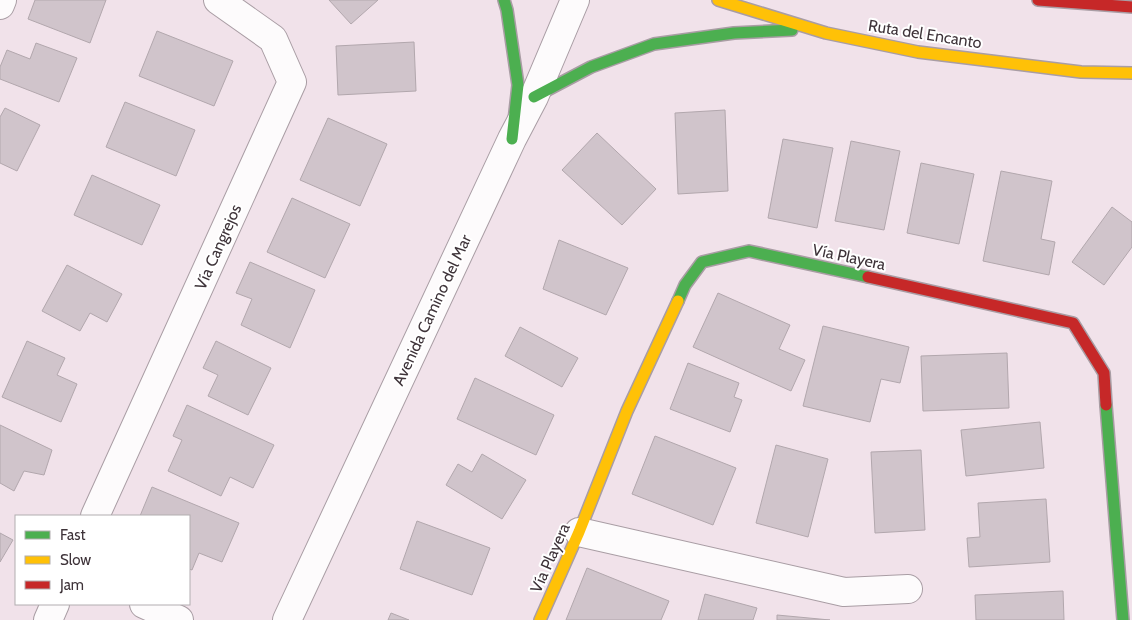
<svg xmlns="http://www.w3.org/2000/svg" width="1132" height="620" viewBox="0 0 1132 620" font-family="Cabin,sans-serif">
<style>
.building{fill:#d0c4cb;stroke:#b2a7ad}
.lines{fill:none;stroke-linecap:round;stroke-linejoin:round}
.street-casing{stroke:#a99da4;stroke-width:30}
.fast-casing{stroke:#a99da4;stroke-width:14}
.slow-casing{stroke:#a99da4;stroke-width:14}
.jam-casing{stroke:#a99da4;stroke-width:14}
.street{stroke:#fdfbfc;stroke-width:28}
.fast{stroke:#4caf50;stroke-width:11}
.slow{stroke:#ffc107;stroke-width:11}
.jam{stroke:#c62828;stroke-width:11}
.labels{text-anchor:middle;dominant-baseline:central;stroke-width:4;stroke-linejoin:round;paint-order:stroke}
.street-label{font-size:16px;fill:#3e3339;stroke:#fff}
</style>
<rect width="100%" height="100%" fill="#f1e2ea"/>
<g class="building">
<path d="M35,0h71l-16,43 -62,-24z"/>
<path d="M329,0h49l-27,24z"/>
<path d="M157,31l76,30 -19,45 -75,-30z"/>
<path d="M414,42l2,49 -78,4 -2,-49z"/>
<path d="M36,43l41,15 -18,44 -59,-23v-12l7,-17 23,9z"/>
<path d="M125,102l70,28 -19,46 -70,-29z"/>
<path d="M5,108l35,17 -23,46 -17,-8v-46z"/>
<path d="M725,110l3,81 -50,3 -3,-81z"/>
<path d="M328,118l59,26 -27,62 -60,-26z"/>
<path d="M597,133l59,56 -34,36 -60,-55z"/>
<path d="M783,139l50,9 -16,80 -49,-10z"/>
<path d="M851,141l49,10 -16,79 -49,-9z"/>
<path d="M921,163l53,11 -15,70 -52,-11z"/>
<path d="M1001,171l51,10 -11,58 14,3 -6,33 -66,-14z"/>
<path d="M92,175l68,30 -18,40 -68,-30z"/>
<path d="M292,198l58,26 -25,54 -58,-26z"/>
<path d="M1112,207l20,15v25l-28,38 -32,-23z"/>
<path d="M559,240l69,28 -22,47 -63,-26z"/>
<path d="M250,262l65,28 -25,58 -49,-23 11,-26 -16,-6z"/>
<path d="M67,265l55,29 -15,28 -17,-9 -10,18 -38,-20z"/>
<path d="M718,293l72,32 -11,24 26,11 -14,31 -98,-44z"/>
<path d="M823,326l86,21 -9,36 -19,-4 -11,43 -67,-16z"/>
<path d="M520,327l58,31 -16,29 -57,-31z"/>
<path d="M27,341l38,17 -8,17 20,9 -16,38 -59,-25z"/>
<path d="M216,341l55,27 -23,47 -40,-19 10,-21 -15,-7z"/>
<path d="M1007,353l2,55 -86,3 -2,-55z"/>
<path d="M688,363l51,20 -5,14 8,3 -12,32 -60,-23z"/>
<path d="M475,378l79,37 -18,40 -79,-36z"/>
<path d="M187,405l87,40 -21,43 -23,-11 -9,19 -53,-25 14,-31 -9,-4z"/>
<path d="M1040,422l4,46 -78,8 -5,-46z"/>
<path d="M0,425l52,25 -8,25 -20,-4 -10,20 -14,-8z"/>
<path d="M655,436l81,32 -23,57 -81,-31z"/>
<path d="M776,445l52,14 -20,78 -52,-14z"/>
<path d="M921,450l4,80 -50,3 -4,-81z"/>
<path d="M482,454l44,26 -24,39 -56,-34 12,-21 14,8z"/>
<path d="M152,487l87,36 -17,39 -23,-9 -7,17 -3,-1v-53h-49z"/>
<path d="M1046,499l4,63 -81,5 -2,-29 13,-1 -2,-34z"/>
<path d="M417,521l73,27 -18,47 -72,-26z"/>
<path d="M0,533l13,7 -13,22z"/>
<path d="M587,568l82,33 -8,19h-95z"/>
<path d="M1063,591l1,29h-88l-1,-25z"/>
<path d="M705,594l52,14 -4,12h-55z"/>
<path d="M391,613l18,7h-21z"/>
<path d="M777,615l53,5h-53z"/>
</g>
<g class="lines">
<defs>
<g id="street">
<path d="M0,5l2,-5"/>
<path d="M95,516l197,-434 -19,-43 -55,-39"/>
<path d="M579,532l265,60 64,-3"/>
<path d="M144,604l35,16"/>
<path d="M48,620l7,-16"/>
<path d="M287,620l225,-481 22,-42 41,-97"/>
</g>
<g id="fast">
<path d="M504,0l3,10 11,75 -6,54"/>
<path d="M534,97l57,-30 63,-23 80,-11 58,-3"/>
<path d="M678,301l7,-16 17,-23 47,-11 119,26"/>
<path d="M1106,405l17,215"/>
</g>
<g id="slow">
<path d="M718,0l108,33 92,19 163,20 51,1"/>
<path d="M540,620l39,-88 48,-121 51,-110"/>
</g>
<g id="jam">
<path d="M1038,0l94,7"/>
<path d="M868,277l205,46 31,50 2,32"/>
</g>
</defs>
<use href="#street" class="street-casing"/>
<use href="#fast" class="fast-casing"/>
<use href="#slow" class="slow-casing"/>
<use href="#jam" class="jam-casing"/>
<use href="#street" class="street"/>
<use href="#fast" class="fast"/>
<use href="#slow" class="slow"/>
<use href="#jam" class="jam"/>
</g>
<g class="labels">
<g class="street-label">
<text transform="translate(925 34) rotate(9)">Ruta del Encanto</text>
<text transform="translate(218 247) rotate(-66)">Vía Cangrejos</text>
<text transform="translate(849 257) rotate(12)">Vía Playera</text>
<text transform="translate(432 310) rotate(-65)">Avenida Camino del Mar</text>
<text transform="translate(550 558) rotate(-66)">Vía Playera</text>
</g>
</g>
<rect x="15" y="515" width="175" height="90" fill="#ffffff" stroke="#b2adb0"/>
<rect x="25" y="531" width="25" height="8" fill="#4caf50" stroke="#b2adb0"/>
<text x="60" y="540" font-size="15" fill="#3e3339">Fast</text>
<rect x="25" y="556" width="25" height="8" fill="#ffc107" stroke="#b2adb0"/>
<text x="60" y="565" font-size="15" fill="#3e3339">Slow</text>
<rect x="25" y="581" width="25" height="8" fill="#c62828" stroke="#b2adb0"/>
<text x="60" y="590" font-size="15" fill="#3e3339">Jam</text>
</svg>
